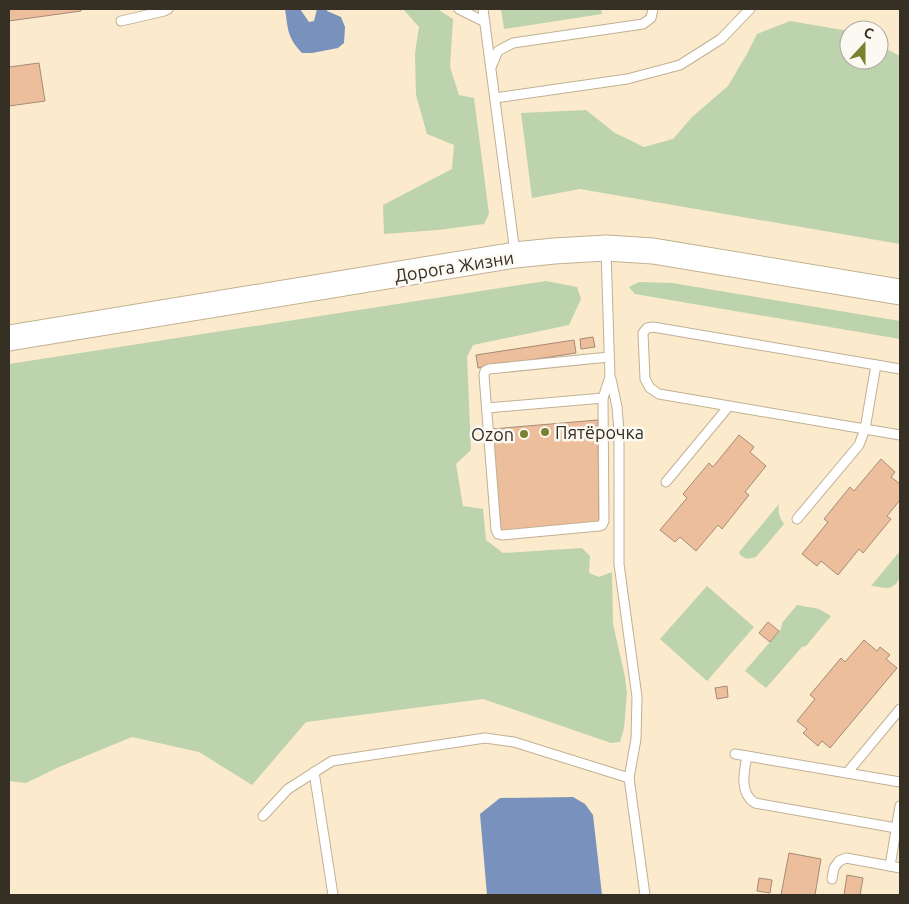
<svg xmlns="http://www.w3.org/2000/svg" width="909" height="904" viewBox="0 0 909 904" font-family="Ubuntu,sans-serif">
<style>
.green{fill:#bcd3ad}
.water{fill:#7992bd}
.building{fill:#ecbe9c;stroke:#a68a76}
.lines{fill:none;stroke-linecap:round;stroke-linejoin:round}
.service-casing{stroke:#c1b194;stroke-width:11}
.secondary-casing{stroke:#c1b194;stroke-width:27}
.service{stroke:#fff;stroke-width:9}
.secondary{stroke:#fff;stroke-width:25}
.poi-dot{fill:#78822e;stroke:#fcf9f3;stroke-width:2}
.labels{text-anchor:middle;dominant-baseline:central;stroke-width:5;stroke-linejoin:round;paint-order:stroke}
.street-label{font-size:18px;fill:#362f23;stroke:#fcf9f3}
.poi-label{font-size:18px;fill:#362f23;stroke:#fcf9f3;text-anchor:start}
</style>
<rect width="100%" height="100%" fill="#fbeacb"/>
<g class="green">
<path d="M403,9h34l16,10 -3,48 9,28 15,3 15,116 -5,10 -46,6 -54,4 -1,-29 69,-36 2,-24 -27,-11 -11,-39 -1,-42 4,-26z"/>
<path d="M501,9h100l1,5 -98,15z"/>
<path d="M790,21l59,10v29h30v-15l21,11v188l-320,-55 -48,9 -11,-85 65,-3 29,23 29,14 29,-8 19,-22 36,-31 20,-34 9,-18z"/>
<path d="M546,281l31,6 4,12 -12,26 -96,20 -6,12 4,93 -15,14 7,42 20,3 3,31 17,13 79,-5 8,8 -1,17 10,4 13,-5 1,52 12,53 2,16 -3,35 -4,14 -9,1 -128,-44 -177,23 -54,63 -53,-33 -67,-15 -73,30 -33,16 -17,-2v-417z"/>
<path d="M639,282l33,1 228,38v18l-265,-45 -6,-7z"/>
<path d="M779,504c-1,8 0,13 5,20l-28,33c-6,2 -13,3 -17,-4l1,-2z"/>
<path d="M900,551c0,12 5,35 -13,37 -5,0 -11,-2 -16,-2z"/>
<path d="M707,586l47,41 -47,54 -47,-42z"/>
<path d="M797,605l22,4 12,7 -25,30 -4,1 -36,41 -21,-17 36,-42 1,-6z"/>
</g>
<g class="water">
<path d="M285,9h15l9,13 5,-1 3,-12h10v2l14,6 4,10 -1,16 -6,5 -26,5h-10c-15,-16 -14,-24 -17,-44z"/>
<path d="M573,797l12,7 8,11 9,80h-115l-7,-81 20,-16z"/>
</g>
<g class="building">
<path d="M9,9h72v2l-72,10z"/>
<path d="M39,63l6,38 -36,5v-39z"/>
<path d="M593,337l2,10 -14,2 -1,-10z"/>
<path d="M574,340l2,13 -98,15 -2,-13z"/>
<path d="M598,420l1,103 -98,8 -9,-102z"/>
<path d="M739,435l15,12 -4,5 16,14 -21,26 4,3 -27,34 -4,-4 -22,26 -16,-14 -5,5 -15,-12 27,-32 -4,-4 26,-31 4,4z"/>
<path d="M881,459l14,13 -4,5 9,7v16l-13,16 4,3 -28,34 -4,-4 -21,26 -17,-14 -4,5 -15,-12 26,-32 -4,-3 26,-32 4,4z"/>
<path d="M768,622l11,9 -9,11 -11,-9z"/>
<path d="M864,640l13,11 3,-4 10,8 -4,4 11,9 -67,80 -8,-7 -4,5 -15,-13 4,-4 -10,-8 18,-22 -5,-4 31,-37 4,4z"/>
<path d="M727,686l1,11 -11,2 -2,-11z"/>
<path d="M789,853l32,6 -6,36h-34z"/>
<path d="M847,875l16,3 -3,17h-16z"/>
<path d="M759,878l13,2 -2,13 -13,-2z"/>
</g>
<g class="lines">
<defs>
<g id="service">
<path d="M459,9l26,13"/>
<path d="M483,9l32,244"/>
<path d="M121,21l43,-10 4,-2"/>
<path d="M491,67l7,-16 15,-8 130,-19 8,-6 2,-9"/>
<path d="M495,98l132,-19 53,-14 41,-26 29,-30"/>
<path d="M606,249l4,128 -7,21 1,123 -2,4 -3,1 -97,9 -4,-1 -2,-4 -12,-155 1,-4 4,-2 120,-12"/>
<path d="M900,369l-247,-42 -6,1 -4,5 2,46 5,9 9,6 241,41"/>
<path d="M611,379l6,28 2,25v132l18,133 -1,42 -7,39 16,117"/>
<path d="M487,408l116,-10"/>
<path d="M666,482l63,-76"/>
<path d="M797,519l62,-74 6,-16 11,-64"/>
<path d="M735,754l165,28"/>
<path d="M747,756c-3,16 -8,37 8,47l141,25"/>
<path d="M314,772l19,123"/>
<path d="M847,773l53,-64"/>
<path d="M900,806l-10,60 10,2"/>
<path d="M263,816l25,-27 44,-28 153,-23 29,4 115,36"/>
<path d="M832,879l2,-11 5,-7 7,-3 44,8"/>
</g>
<path id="secondary" d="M9,338l506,-83 39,-4 52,-3 47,3 247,41"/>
</defs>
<use href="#service" class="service-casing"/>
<use href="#secondary" class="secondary-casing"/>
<use href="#service" class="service"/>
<use href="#secondary" class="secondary"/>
</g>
<g class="poi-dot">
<circle cx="545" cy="432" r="5"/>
<circle cx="524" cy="434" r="5"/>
</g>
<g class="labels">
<g class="street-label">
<text transform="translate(454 266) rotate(-9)">Дорога Жизни</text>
</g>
<g class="poi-label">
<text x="555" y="432">Пятёрочка</text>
<text x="514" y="434" text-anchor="end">Ozon</text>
</g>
</g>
<rect width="909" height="904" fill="none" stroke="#362f23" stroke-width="20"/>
<g transform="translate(864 45) rotate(21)"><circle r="24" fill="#fcf9f3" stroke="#ada8a0"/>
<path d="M0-4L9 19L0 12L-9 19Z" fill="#78822e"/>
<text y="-8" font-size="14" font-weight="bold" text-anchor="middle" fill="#362f23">С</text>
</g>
</svg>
